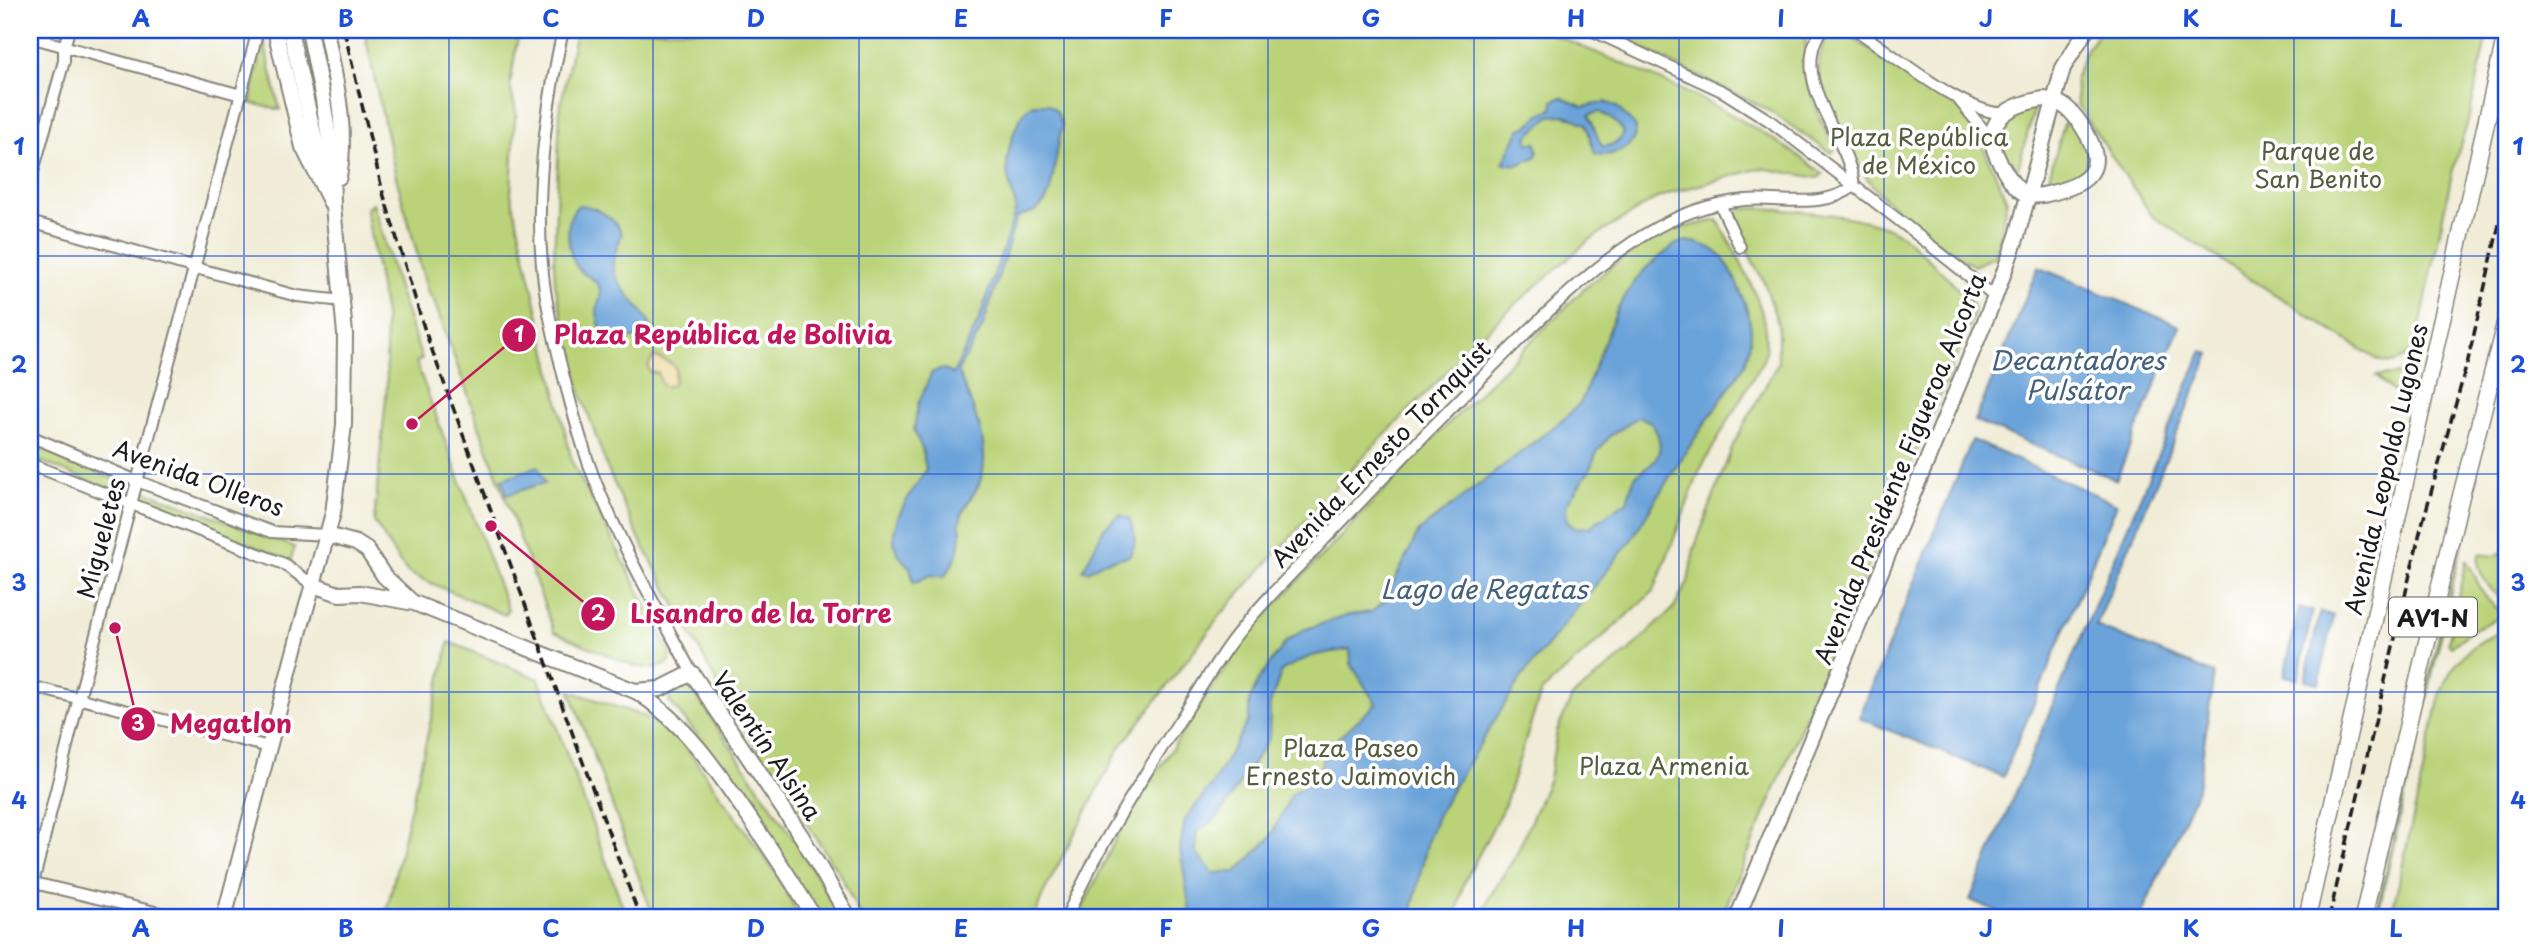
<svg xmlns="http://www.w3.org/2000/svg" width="2537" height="948" viewBox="0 0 2537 948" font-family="'Playpen Sans',sans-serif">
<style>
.green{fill:#bad378;stroke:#6b784a;stroke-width:2}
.sand{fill:#eeda9e;stroke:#857b5d;stroke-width:2}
.water{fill:#6ba3d9;stroke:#44607a;stroke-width:2;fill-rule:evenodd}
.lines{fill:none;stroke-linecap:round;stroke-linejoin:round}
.minor-casing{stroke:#86847a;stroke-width:14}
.major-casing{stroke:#86847a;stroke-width:18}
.highway-casing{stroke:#86847a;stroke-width:19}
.minor{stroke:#fff;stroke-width:10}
.major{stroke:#fff;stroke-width:14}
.highway{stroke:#fff;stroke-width:16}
.rail{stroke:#1c1c1c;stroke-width:3.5;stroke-dasharray:10 5;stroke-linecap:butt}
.grid{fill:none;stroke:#1d4ed8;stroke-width:2;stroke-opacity:0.55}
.labels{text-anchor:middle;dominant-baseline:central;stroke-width:7;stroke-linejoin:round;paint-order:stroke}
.shield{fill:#fff;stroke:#606060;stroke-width:2}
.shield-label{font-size:23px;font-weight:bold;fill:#1c1c1c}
.park-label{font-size:24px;fill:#535c3c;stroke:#fff}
.street-label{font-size:24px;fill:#1c1c1c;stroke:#fff}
.water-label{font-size:26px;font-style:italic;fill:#44607a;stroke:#fff}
.leader{fill:none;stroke:#c2185b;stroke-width:2.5}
.callout-dot{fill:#c2185b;stroke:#fff;stroke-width:2.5}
.mark-label{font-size:21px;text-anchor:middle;font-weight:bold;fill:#fff}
.callout-label{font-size:26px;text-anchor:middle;font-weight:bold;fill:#c2185b;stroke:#fff;stroke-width:7;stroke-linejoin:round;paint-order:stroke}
.neatline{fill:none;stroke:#1d4ed8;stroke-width:2.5}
.grid-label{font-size:23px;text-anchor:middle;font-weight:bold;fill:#1d4ed8}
</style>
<rect width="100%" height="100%" fill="#fff"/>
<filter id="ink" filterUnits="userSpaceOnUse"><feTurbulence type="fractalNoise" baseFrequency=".0143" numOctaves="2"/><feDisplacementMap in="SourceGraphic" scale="14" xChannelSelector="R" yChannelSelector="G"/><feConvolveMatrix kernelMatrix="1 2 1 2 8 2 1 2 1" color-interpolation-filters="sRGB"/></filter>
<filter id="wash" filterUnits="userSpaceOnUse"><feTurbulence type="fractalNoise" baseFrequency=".00686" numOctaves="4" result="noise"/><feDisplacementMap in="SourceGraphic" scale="28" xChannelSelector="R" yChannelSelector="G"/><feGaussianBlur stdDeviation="1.57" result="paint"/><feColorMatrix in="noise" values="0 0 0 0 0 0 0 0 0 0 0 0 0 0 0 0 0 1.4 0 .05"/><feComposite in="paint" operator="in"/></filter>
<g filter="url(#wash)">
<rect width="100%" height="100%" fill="#f0ecd7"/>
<g class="green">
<path d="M364,30h155l-9,55 7,31 -2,1 -4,77 61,268 99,191 -2,10 -14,6 -21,-3 -80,-34 -122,-336 -3,1 -33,-120z"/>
<path d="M576,30h966c98,41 197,78 281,144l-5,4 -57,-10 -87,24 -19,7 -67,42 -87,76 -136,138 -141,156 -105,138 -75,143 -10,26h-173l-19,-40 -115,-177 -90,-167 -29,-64 -30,-85 -23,-101 -1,-24 6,-151z"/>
<path d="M1603,30h205c-11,43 9,82 27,120l-4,3 -66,-45z"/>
<path d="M2101,30h387l-18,84 -18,59 -36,173c-9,14 -23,21 -38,14l-226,-144 -75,-112 -2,-27 12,-28z"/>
<path d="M1835,31l8,1 113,72 16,17 35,79 -12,56 -21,10c-29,-17 -71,-48 -94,-72 -26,-28 -54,-82 -61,-120 -2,-13 3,-25 7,-37z"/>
<path d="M264,42l16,68 -30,-7z"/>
<path d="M2025,110h9l-17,62c-16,-15 -21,-27 -14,-48z"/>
<path d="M2066,118c7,5 13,13 17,22 14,28 -6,41 -33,44l-3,-1z"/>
<path d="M373,203l24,82 25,74 -6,3 92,248 -3,5 -95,-41c-15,-13 -22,-34 -36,-52l13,-136 -2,-71 -19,-106z"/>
<path d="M1763,208c35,3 110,7 138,27 23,18 51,47 71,68l2,12 -253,603h-240l9,-22 26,-41 33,-76 8,-48 15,-34 57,-46 44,-42 15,-27 6,-33 39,-104 45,-82v-39l-13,-40 -31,-58 1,-12 6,-5z"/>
<path d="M1718,220c19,37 59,98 45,140l-63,110 -46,121 -113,101 -36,112 -42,81 -7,33h-378l45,-95 124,-188 188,-198 151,-150 37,-30 43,-26z"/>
<path d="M2415,368l-10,35 -29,-27 19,-1z"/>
<path d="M30,442l97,43 -4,10 -93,-38z"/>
<path d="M2475,474l2,1 -9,42 -91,401h-2z"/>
<path d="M145,491l150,56 -5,15 -13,-7 -137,-53z"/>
<path d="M2507,546v57c-14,-9 -34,-32 -27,-49l14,2 11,-5z"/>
<path d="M2466,560c13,18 13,39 37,52l-1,5 -27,11 -24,19 -3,-4z"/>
<path d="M2507,630v288h-116l49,-223c13,-36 31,-53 67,-65z"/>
<path d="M449,642l90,37 88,239h-242z"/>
<path d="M683,683l5,1 113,165 40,69h-22l-114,-174 -36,-43c2,-9 6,-14 14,-18z"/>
<path d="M570,691l76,26 23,12 19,21 89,125 23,43h-146z"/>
</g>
<path class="sand" d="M654,356l17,7 5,6 -3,15 -7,3 -5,-3 -3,-11 -8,-1 -2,-6z"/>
<g class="water">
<path d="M1561,97l22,10 23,-5 10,4 20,21c0,22 -22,30 -41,27l-9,-30 -21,-9 -15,1 -22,20v7h8l2,7 -2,7 -19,8 -14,-2 17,-34 7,-2 13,-13 12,-5 1,-8zM1599,112c20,10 39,25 5,35l-4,-4 -11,-28z"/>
<path d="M1032,104h15l9,6 6,15 -12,67 -5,10 -9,9 -19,6 -34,109 -25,45c13,34 37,77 21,113 -6,13 -17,23 -19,38 -1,8 1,3 1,11 0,16 -8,32 -17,44l-14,-2 -16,8c-2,-5 -2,-11 -4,-15 -5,-7 -11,-10 -14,-18 -10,-28 18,-59 30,-81l-4,-20 -8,-19 4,-26 14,-32 12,-3 9,5 26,-54 37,-111c-1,-11 -5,-17 -7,-27 -7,-22 6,-64 23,-78z"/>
<path d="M579,205c16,1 37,13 43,29 -3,10 -10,21 -9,31 2,29 43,46 43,82 -8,-1 -8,-4 -15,-7 -13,-6 -28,3 -39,-7 -2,-7 -5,-15 -5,-22 0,-8 5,-13 3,-21 -3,-13 -17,-13 -23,-23 -10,-15 -14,-51 2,-62z"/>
<path d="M1686,241c12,1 26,6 35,15 12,13 30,58 30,76 0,11 -3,22 -6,32l-73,109 -42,69 -109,136 -67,108 -16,28 -10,26 -18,78h-219l-11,-70 5,-29 27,-34 37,-66v-17l10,-23 27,-37 17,-12 46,-15 22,-3 13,-10 35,-71 146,-113 16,-16 36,-92 15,-25 13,-16 31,-25zM1639,417c18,4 27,29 15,44 -5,8 -16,9 -20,18 -3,7 -5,15 -7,22l-38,26 -15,1 -7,-8 -1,-15 23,-34 8,-19 13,-16zM1350,649l1,15 25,40 -48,43 -11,29 -26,19 -21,43 -34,34 -23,1 -17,-20 1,-21 21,-15 51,-79 1,-34 12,-34 29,-14z"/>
<path d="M2038,267l142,59 -64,154 -141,-59z"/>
<path d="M2202,351l8,3 -114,272 118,48 -16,114 -58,130h-126l-44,-18z"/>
<path d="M1972,440l145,64 -114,273 -144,-59z"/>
<path d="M538,466l7,18 -8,1 -30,10 -5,-16z"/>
<path d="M1119,515l10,3c6,14 9,25 0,38l-26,6 -15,9 -5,-1 21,-42z"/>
<path d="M2299,608l14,3 -15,68 -14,-3z"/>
<path d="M2320,612l14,4 -15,67 -14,-3z"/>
</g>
</g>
<g filter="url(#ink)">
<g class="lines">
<defs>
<g id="minor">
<path d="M563,30c-18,81 -30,170 -19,253 4,33 13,66 21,99 9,34 18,69 31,101 27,66 62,128 96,190"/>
<path d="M1591,30l133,62 46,29 135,104 90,72"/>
<path d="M1821,30c-33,52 28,106 33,156"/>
<path d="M1856,30c33,21 111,86 148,83"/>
<path d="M30,37l211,58"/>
<path d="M1959,100l23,28 10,19"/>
<path d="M30,182l34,-121v-14l5,-17"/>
<path d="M1720,204l20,43"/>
<path d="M30,222l267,74 46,5"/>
<path d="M2507,433v5"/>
<path d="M30,436l107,45 135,51 55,3"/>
<path d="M30,464l254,100 29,21"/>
<path d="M30,686l239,61"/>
<path d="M30,882l150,36"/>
<path d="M30,895l49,-197 179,-668"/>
<path d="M1066,918c31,-69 71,-132 112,-195 18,-27 34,-55 53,-81 27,-36 60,-67 91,-100 47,-49 93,-98 141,-146 54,-53 117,-122 181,-161 31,-19 65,-32 101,-35 36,-3 79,10 109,-14"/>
</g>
<g id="major">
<path d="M275,30l28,117 29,58"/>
<path d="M290,30l33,144"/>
<path d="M326,30c9,49 22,97 13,147"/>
<path d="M2044,99c19,2 28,12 38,27 19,29 20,51 -17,63 -13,4 -24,8 -38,6 -12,-6 -18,-17 -25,-29 -25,-41 2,-61 42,-67z"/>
<path d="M327,535l29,8 11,7 17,26 27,25"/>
<path d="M313,585l26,9 21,-1 54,10 221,88 25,-2 32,-16 110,164 47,81"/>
<path d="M636,691c50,33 81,79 114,128 22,32 45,65 64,99"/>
<path d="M224,918l76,-288 27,-95 6,-22 11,-88 1,-91 -12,-128 -1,-48 -9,-58 -14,-70"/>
<path d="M1737,918l258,-621 22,-61 46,-168 23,-38"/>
</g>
<g id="highway">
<path d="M2307,918l200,-888"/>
<path d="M2363,918l95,-410 49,-192"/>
</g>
</defs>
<use href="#minor" class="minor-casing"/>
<use href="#major" class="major-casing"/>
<use href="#highway" class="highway-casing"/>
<use href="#minor" class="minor"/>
<use href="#major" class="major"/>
<use href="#highway" class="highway"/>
<g class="rail">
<path d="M344,30l39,163 42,138 215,587"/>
<path d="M2329,918l91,-386 48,-172 39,-170"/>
</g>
</g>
</g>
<path class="grid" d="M244,30v888M449,30v888M653,30v888M859,30v888M1064,30v888M1268,30v888M1474,30v888M1679,30v888M1884,30v888M2088,30v888M2294,30v888M30,256h2477M30,474h2477M30,692h2477"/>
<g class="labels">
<rect class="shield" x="2389" y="597.5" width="88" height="39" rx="5"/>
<g class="shield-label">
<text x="2433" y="617">AV1-N</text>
</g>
<g class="park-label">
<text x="1919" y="136">Plaza República<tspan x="1919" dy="28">de México</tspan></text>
<text x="2318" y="150">Parque de<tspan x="2318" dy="28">San Benito</tspan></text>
<text x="1351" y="747">Plaza Paseo<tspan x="1351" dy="28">Ernesto Jaimovich</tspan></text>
<text x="1664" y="765">Plaza Armenia</text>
</g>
<g class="street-label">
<text transform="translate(1380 453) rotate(-46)">Avenida Ernesto Tornquist</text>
<text transform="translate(1899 468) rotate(-68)">Avenida Presidente Figueroa Alcorta</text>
<text transform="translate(2385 469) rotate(-77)">Avenida Leopoldo Lugones</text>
<text transform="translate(199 477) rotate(20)">Avenida Olleros</text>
<text transform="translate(100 538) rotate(-75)">Migueletes</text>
<text transform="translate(768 745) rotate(56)">Valentín Alsina</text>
</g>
<g class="water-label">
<text x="2077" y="359">Decantadores<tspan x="2077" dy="30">Pulsátor</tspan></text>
<text x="1484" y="588">Lago de Regatas</text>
</g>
</g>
<path class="leader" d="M412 424L519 335M491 526L598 614M115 628L138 724"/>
<g class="callout-dot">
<circle cx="412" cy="424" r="7"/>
<circle cx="491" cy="526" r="7"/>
<circle cx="115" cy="628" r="7"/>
<circle cx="519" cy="335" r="18"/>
<circle cx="598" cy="614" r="18"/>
<circle cx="138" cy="724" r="18"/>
</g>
<g class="mark-label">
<text x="519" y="342">1</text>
<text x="598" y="621">2</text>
<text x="138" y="731">3</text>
</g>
<g class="callout-label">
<text x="723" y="344">Plaza República de Bolivia</text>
<text x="761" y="623">Lisandro de la Torre</text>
<text x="231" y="733">Megatlon</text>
</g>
<rect width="2537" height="948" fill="none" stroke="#fff" stroke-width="77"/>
<rect x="38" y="38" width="2460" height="871" class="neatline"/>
<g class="grid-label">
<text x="141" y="27">A</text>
<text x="346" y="27">B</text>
<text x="551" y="27">C</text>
<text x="756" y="27">D</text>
<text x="961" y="27">E</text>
<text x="1166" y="27">F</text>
<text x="1371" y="27">G</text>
<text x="1576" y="27">H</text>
<text x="1781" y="27">I</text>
<text x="1986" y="27">J</text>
<text x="2191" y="27">K</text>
<text x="2396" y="27">L</text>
<text x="19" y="155">1</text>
<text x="2518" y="155">1</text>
<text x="19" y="373">2</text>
<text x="2518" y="373">2</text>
<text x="19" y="591">3</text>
<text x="2518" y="591">3</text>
<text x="19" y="809">4</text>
<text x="2518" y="809">4</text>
<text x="141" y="937">A</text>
<text x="346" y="937">B</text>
<text x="551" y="937">C</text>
<text x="756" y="937">D</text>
<text x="961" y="937">E</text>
<text x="1166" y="937">F</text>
<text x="1371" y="937">G</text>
<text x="1576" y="937">H</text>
<text x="1781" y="937">I</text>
<text x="1986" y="937">J</text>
<text x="2191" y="937">K</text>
<text x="2396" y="937">L</text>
</g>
</svg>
